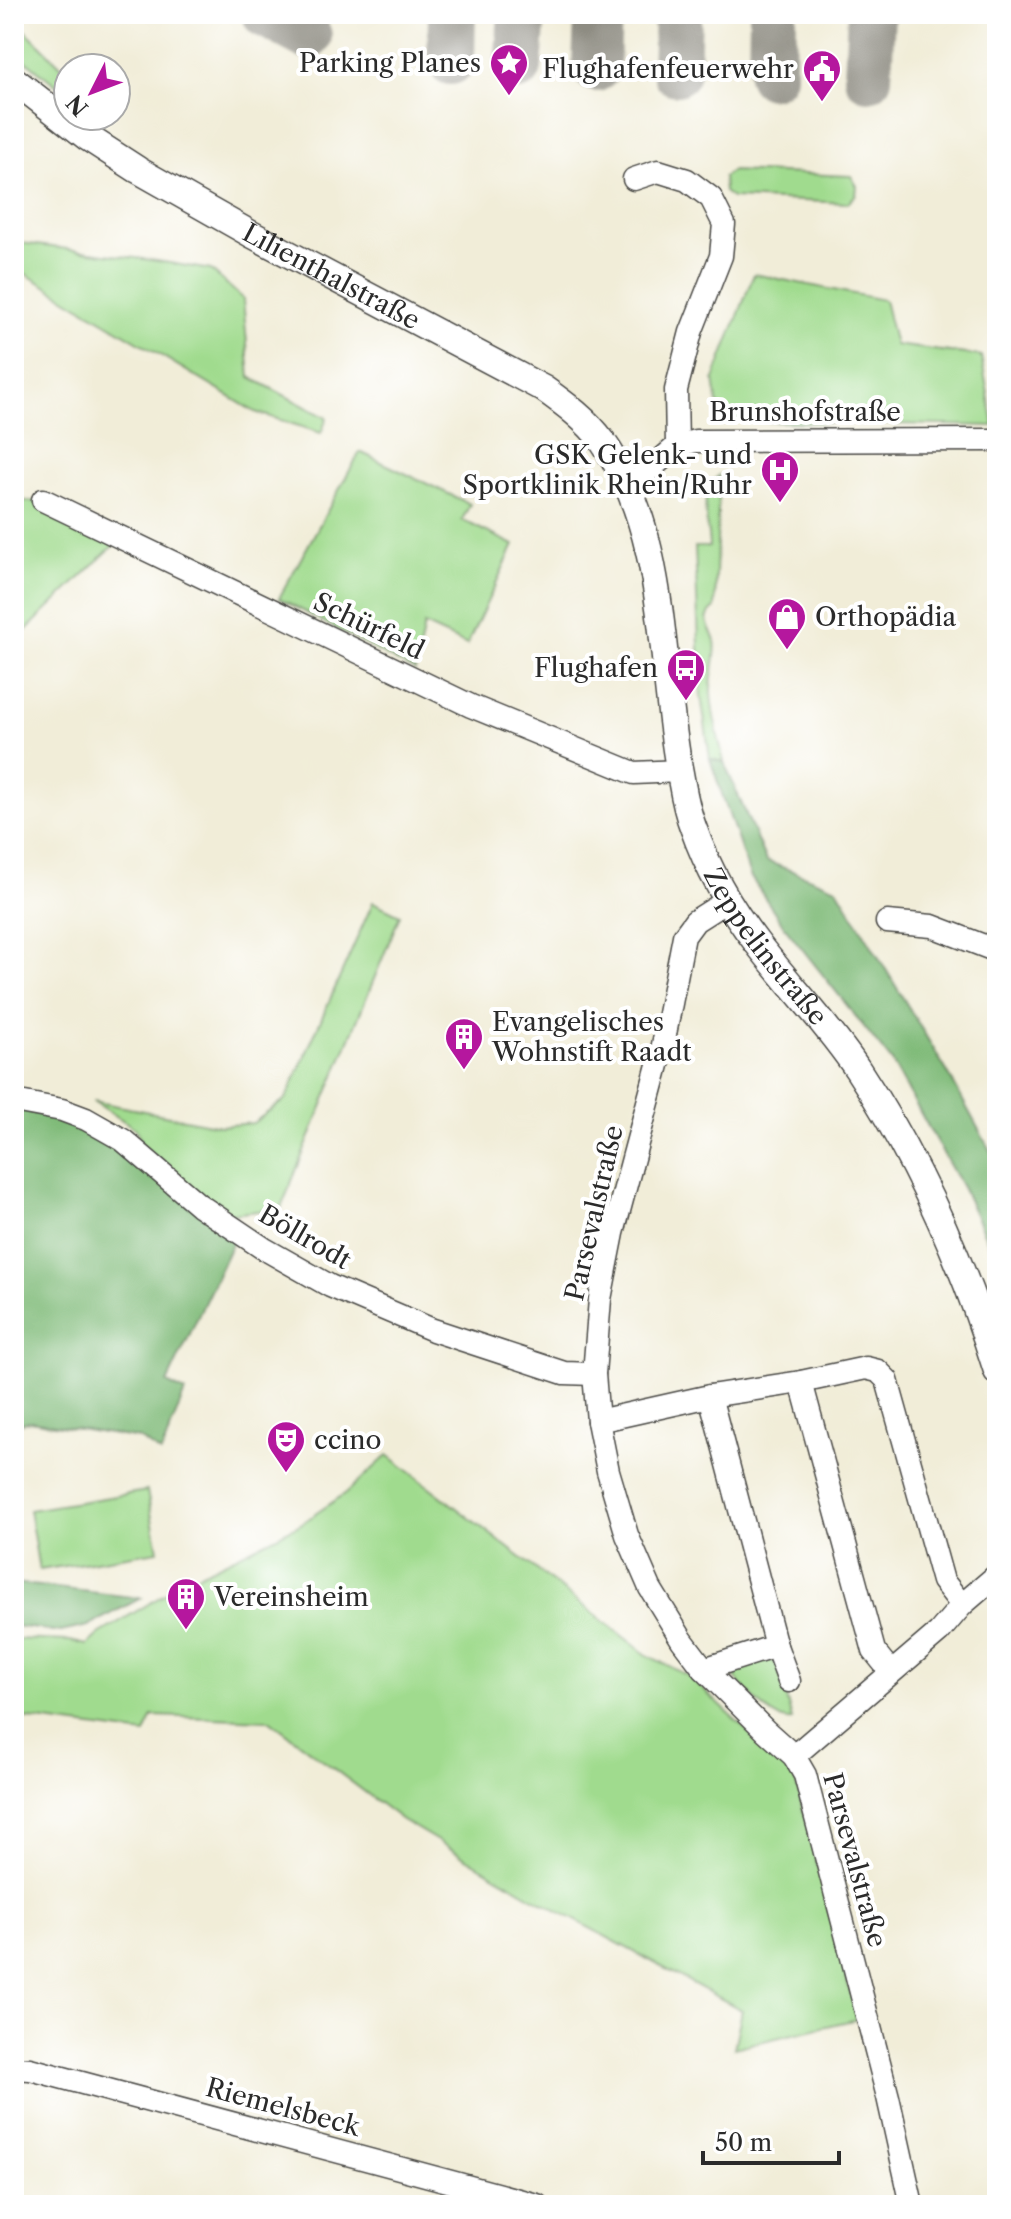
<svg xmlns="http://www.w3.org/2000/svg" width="1011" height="2219" viewBox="0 0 1011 2219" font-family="'Libre Caslon Text',serif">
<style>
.green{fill:#a0db8e;stroke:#66835c;stroke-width:2}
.forest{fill:#80bb79;stroke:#567352;stroke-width:2}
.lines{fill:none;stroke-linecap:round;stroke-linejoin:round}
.taxiway{stroke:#8e8c82;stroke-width:48}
.minor-casing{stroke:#494845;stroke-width:25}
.major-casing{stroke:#494845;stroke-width:29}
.minor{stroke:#fff;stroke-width:22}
.major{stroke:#fff;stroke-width:26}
.labels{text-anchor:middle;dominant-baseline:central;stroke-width:8;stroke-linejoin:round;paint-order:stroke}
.poi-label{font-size:26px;fill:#2b2b2b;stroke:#fff;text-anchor:end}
.street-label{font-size:26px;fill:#2b2b2b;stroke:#fff}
</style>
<rect width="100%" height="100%" fill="#fff"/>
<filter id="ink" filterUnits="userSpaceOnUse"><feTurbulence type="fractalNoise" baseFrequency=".0125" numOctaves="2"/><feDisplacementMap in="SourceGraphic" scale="16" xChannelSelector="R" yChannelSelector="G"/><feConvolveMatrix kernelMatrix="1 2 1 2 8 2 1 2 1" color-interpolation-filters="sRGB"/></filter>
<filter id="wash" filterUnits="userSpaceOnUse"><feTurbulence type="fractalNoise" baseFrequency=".006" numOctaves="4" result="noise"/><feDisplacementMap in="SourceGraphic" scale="32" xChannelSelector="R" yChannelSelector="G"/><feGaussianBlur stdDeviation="1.8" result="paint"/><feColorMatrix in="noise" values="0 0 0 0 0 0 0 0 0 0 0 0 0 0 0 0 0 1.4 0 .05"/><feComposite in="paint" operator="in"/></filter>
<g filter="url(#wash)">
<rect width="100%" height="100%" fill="#f1edd8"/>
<g class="green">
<path d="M14,19l54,54v22l-54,-44z"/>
<path d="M732,171l119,5 6,10 -1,9 -8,8 -116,-5 -8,-6 -1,-15z"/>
<path d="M14,242l137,18 60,10 32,29 7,78 77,41 -6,15 -66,-21 -241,-145z"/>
<path d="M754,274l130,26 11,45 86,11 13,70 -263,-5 -14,-19 -3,-23z"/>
<path d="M360,452l110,52 -8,16 52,25 -47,100 -43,-20 -9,46 -136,-73z"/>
<path d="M719,475l-4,133c-15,11 -4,20 0,33 3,13 -5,37 -4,51 1,23 8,48 13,70l-14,-3 -9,-63 -6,-149h14c-1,-27 -12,-52 10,-72z"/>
<path d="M14,500l25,2 79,39 -104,101z"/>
<path d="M373,902l27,13 -119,293 -55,7 -84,-70 -6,-16 -43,-28 127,25 33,-3 33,-24z"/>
<path d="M388,1455l259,200 42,21 98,92 8,11 62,240 -123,29 8,-38 -208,-112 -132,-78 -133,-100 -116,-4 -8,18 -131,-17v-78l56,2 17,4 12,-11 89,-54 111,-55 47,-32z"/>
<path d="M147,1491l11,60 -119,19 -10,-60z"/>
<path d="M770,1659l8,7 14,54c-21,3 -47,-32 -61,-47l2,-4z"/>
</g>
<g class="forest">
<path d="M710,759l14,3 42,99 71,27 111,185 49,90v98l-34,-72 -71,-127 -108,-136 -34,-50z"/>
<path d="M14,1107l78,22 143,108 -68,146 18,9 -24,61 -21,-14 -110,-18 -16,4z"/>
<path d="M14,1583l127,15 -53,28 -27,6 -47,-6z"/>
</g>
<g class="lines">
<g class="taxiway">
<path d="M266,14l42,22"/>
<path d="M451,61l1,-47"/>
<path d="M518,67l4,-53"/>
<path d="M596,68l2,-54"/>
<path d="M676,72l2,-58"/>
<path d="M772,75l1,-61"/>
<path d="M868,77l3,-63"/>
</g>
</g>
</g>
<g filter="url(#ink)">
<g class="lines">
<defs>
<g id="minor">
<path d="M634,179l24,-8 29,9 24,18 13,26 -3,32 -30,76 -15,58 1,56"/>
<path d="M629,487l48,-41 18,-5 302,-1"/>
<path d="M43,500l428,206 163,67 46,-2"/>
<path d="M728,900l-33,21 -11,15 -22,114 -49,183 -13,66 -6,75 4,47 10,50 19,64 23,53 32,52 22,29 62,62 28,25 11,19 83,322 24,108"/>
<path d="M887,922l45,4 65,25"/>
<path d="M14,1101l48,9 24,9 37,21 76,65 64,43 67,38 103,44 131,43 30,1"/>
<path d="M801,1382l73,269 17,21"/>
<path d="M710,1396l66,250 13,35"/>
<path d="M598,1421l112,-25 91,-14 65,-14 12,3 9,9 56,201 19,24"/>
<path d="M704,1669l72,-23"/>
<path d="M794,1756l145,-124 23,-27 35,-30"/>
<path d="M14,2068l16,1 507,136"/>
</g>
<g id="major">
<path id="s1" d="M14,80l73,57 51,33 113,64 293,155c21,15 43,31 59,53 65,92 56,219 76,326 4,20 6,39 14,59 14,40 37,81 64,116 33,43 71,82 101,127 62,94 106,195 139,301"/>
</g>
</defs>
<use href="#minor" class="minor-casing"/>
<use href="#major" class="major-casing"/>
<use href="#minor" class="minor"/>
<use href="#major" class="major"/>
</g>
</g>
<defs>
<symbol id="sight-pin" viewBox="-11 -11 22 30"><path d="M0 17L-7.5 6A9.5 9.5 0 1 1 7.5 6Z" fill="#b5179e" stroke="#fff"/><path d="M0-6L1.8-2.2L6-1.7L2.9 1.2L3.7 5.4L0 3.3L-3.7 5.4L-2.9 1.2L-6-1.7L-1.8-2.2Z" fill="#fff"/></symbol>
<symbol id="civic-pin" viewBox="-11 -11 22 30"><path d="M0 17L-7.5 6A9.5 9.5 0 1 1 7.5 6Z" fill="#b5179e" stroke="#fff"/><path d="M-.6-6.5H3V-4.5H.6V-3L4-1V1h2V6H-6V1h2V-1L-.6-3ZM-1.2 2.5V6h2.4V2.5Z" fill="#fff"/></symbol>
<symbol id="hospital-pin" viewBox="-11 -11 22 30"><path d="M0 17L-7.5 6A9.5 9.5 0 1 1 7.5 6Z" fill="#b5179e" stroke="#fff"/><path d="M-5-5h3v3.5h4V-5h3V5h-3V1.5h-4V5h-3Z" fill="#fff"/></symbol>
<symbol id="shop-pin" viewBox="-11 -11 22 30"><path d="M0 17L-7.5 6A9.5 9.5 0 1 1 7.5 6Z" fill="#b5179e" stroke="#fff"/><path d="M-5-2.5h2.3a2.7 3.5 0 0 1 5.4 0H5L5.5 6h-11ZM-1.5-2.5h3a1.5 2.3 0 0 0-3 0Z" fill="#fff"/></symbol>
<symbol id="bus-pin" viewBox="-11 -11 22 30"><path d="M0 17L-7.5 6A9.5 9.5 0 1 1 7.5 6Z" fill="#b5179e" stroke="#fff"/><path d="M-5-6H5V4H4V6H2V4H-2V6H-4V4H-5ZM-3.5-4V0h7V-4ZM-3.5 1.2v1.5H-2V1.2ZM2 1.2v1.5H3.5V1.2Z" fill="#fff"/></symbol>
<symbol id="building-pin" viewBox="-11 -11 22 30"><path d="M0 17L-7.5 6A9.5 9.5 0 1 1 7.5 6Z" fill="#b5179e" stroke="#fff"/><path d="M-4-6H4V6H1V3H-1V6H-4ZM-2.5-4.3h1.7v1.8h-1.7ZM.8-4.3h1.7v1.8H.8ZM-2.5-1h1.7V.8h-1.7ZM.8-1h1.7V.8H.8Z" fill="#fff"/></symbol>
<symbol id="theatre-pin" viewBox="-11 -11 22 30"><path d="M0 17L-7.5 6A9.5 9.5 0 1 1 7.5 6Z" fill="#b5179e" stroke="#fff"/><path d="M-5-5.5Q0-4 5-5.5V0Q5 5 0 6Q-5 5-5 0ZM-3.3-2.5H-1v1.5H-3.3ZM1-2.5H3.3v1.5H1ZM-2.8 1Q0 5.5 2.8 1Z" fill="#fff"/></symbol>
</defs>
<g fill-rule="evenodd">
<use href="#sight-pin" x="487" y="41" width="44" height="60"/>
<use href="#civic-pin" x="800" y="47" width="44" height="60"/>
<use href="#hospital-pin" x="758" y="448" width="44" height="60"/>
<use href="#shop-pin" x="765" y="595" width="44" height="60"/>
<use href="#bus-pin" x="664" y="646" width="44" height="60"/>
<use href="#building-pin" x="442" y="1015" width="44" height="60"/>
<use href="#theatre-pin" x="264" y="1418" width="44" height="60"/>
<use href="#building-pin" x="164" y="1575" width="44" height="60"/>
</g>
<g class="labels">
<g class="poi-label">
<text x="481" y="63">Parking Planes</text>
<text x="794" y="69">Flughafenfeuerwehr</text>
<text x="752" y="455">GSK Gelenk- und<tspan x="752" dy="30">Sportklinik Rhein/Ruhr</tspan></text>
<text x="815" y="617" text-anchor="start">Orthopädia</text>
<text x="658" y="668">Flughafen</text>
<text x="492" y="1022" text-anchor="start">Evangelisches<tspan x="492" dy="30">Wohnstift Raadt</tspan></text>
<text x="314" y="1440" text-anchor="start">ccino</text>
<text x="214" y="1597" text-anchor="start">Vereinsheim</text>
</g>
<g class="street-label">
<text stroke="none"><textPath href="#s1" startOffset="374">Lilienthalstraße</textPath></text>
<text x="805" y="412">Brunshofstraße</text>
<text transform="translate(369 626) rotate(26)">Schürfeld</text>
<text stroke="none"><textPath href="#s1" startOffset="1234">Zeppelinstraße</textPath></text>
<text transform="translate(594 1213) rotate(-77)">Parsevalstraße</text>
<text transform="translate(305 1237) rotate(30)">Böllrodt</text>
<text transform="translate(855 1860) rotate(75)">Parsevalstraße</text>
<text transform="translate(283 2107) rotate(15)">Riemelsbeck</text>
</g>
</g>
<rect width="1011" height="2219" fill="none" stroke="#fff" stroke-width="48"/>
<g transform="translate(92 92) rotate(228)"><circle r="38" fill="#ffffff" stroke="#aaaaaa" stroke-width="2"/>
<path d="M0-6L14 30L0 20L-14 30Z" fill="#b5179e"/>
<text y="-12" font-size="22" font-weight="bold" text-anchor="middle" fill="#2b2b2b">N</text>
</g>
<path d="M703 2151v12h136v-12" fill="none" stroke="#2b2b2b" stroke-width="4"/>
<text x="715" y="2151" font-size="24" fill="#2b2b2b" stroke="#ffffff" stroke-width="6" paint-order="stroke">50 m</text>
</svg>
